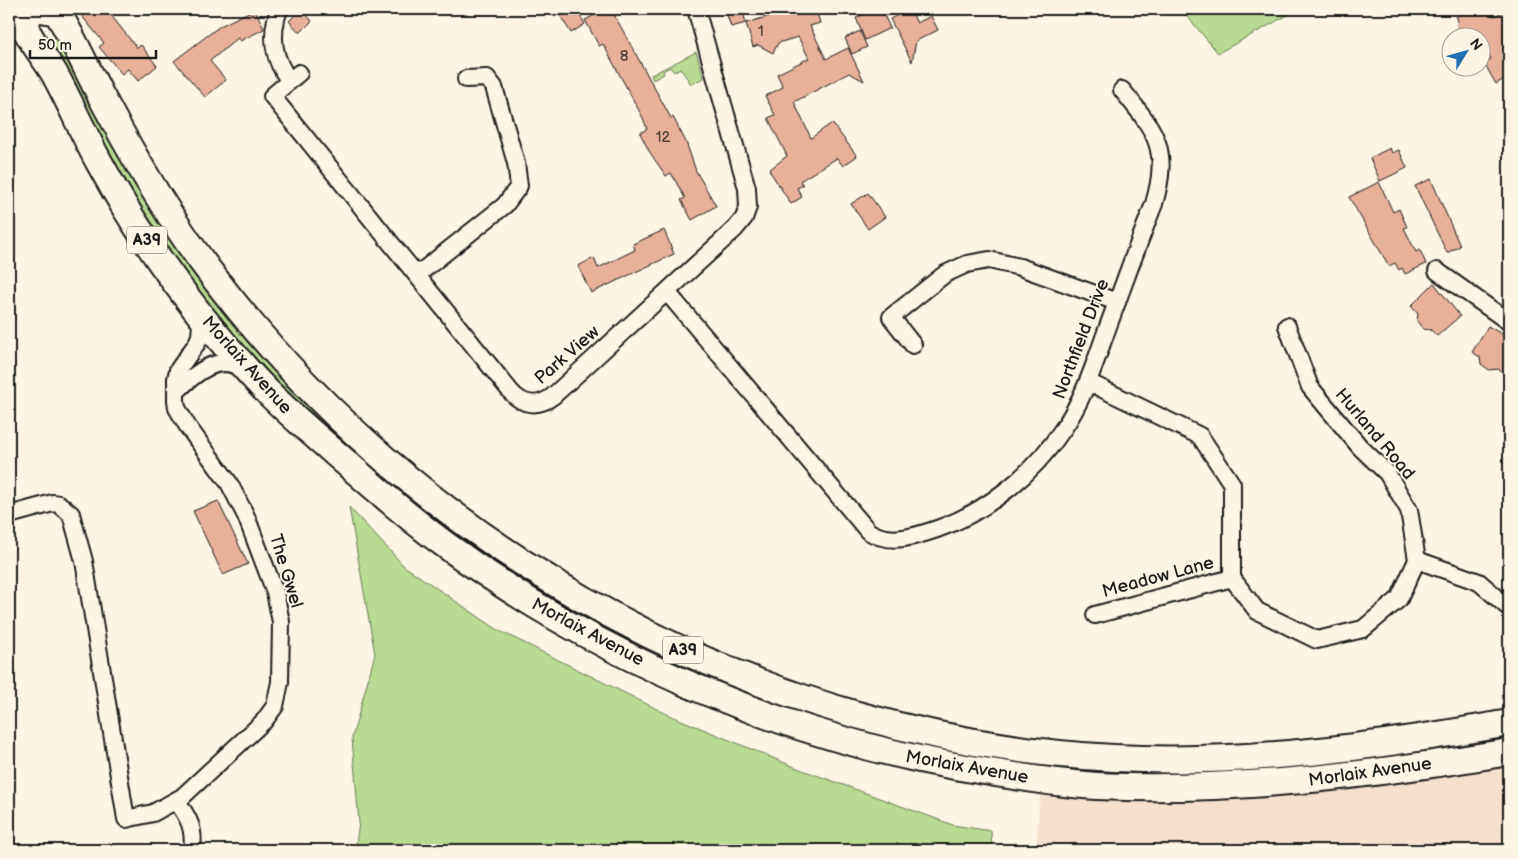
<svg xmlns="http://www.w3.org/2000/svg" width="1518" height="859" viewBox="0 0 1518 859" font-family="'Balsamiq Sans',sans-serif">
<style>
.built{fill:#f5e0ce}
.green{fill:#b8da93;stroke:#6a7b58}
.building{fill:#e6b09a;stroke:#1c1c1c}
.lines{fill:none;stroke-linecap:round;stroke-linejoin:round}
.minor-casing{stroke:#1c1c1c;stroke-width:20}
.trunk-casing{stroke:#1c1c1c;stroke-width:30}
.minor{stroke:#fcf5e5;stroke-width:16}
.trunk{stroke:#fcf5e5;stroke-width:26}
.labels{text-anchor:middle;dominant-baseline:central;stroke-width:4;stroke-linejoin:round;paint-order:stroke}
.number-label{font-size:15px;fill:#4e413c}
.shield{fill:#fcf5e5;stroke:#5f5d58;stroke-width:1}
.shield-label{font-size:16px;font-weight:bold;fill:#1c1c1c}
.street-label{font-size:18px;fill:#1c1c1c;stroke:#fcf5e5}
</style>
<rect width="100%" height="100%" fill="#fcf5e5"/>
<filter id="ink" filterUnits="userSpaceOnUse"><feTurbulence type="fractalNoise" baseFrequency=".02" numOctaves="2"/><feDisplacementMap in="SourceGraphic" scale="10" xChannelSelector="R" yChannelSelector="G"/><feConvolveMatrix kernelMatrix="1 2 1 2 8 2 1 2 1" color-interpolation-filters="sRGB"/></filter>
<g filter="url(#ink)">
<path class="built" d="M1509,752v98h-473l5,-70 53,6z"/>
<g class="green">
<path d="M1181,9h118l-81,44z"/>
<path d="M56,37l44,86 31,53 65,98 28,36 59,68 55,56 126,103 117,74 454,148 2,10 -120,-19 -174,-53 -157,-71 -128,-82 -150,-125 -98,-110 -62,-86 -101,-180z"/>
<path d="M696,52l8,26 -13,6 -11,-16 -6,4 -4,-5 -7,4 1,3 -11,6 -2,-5z"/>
<path d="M349,507l55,59 94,64 171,85 128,53 156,57 38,6 1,19h-637l4,-27 -7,-85 23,-84z"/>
</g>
<g class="building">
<path d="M76,9h30l31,39 4,-3 16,21 -19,15 -10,-12 -6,5 -23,-27 5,-4z"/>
<path d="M255,9l9,20 -24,12 -2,-3 -28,23 16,19 -21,17 -31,-36 46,-35z"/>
<path d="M301,9l11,12 -12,12 -11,-12z"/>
<path d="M556,9h20l9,15 -14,9z"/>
<path d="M606,9h5l60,109 2,-1 13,25 10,29 20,35 -24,14 -11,-20 4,-2 -14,-25 -5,3 -17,-25 -9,-18 7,-4 -4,-11 -40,-74 -4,2 -14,-26z"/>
<path d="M742,9l4,14 -15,4 -5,-15z"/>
<path d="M794,9h22l4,14 -10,3 16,33 22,-11 16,33 -15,-8 -55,29 17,36 21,-15 25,33 -14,10 -6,-8 -37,23 3,4 -6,3 5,9 -11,7 -22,-34 18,-14 -19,-38 7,-3 -10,-19 18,-9 -6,-13 32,-16 -11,-21 -20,6 -5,10 -15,-8 -5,2 -7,-24z"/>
<path d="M875,9h6l9,19 -25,12 -9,-22z"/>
<path d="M910,9l7,14 14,-7 7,14 -22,11 -4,21 -22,-43z"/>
<path d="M1469,9h20l5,7 15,-7v67l-13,8 -12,-21 7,-4 -11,-21h-16l-7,-13 1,-5 -2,-3z"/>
<path d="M860,31l7,16 -15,7 -7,-16z"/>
<path d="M1390,148l2,5 7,-3 8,18 -27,13 -10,-23z"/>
<path d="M1431,179l29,67 -13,7 -32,-67z"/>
<path d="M1379,182l14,30 6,-3 8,18 -3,1 12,24 4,-2 6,14 -21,10 -3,-6 -3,2 -4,-7 -6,3 -40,-69z"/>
<path d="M868,193l17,24 -17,12 -17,-25z"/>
<path d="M664,230l10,24 -83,39 -13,-27 16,-8 4,10 37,-18 -2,-6z"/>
<path d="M1434,283l26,33 -23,20 -6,-6 -8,-1 -6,-8 1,-7 -7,-8z"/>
<path d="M1488,326l21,12v39l-11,-8 -9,1 -8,-6 -1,-7 -8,-5z"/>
<path d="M218,501l30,63 -25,11 -30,-64z"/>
</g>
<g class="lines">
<defs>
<g id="minor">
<path d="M279,9c-9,26 -6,51 11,72"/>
<path d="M299,73l-27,23 239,296c12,14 28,15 42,4l182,-167 9,-11 4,-11 -1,-19 -51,-179"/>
<path d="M1437,271l72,51"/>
<path d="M417,275l88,-70 14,-19 -3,-23 -22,-76 -7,-9 -21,1"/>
<path d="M667,292l201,239c21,14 46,6 69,-2 50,-17 97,-56 126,-100 20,-29 31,-63 43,-97 16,-43 31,-86 48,-128 16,-56 2,-72 -32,-114"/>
<path d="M913,345l-22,-28 54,-43 22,-10 22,-4 31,7 97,35"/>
<path d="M1088,382l112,54 32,48v94l25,33 60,29 46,-11 36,-30 18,-39 -8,-50 -22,-37 -27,-26 -50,-60 -23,-61"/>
<path d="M177,391c16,-16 43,-40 66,-21"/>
<path d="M9,515l44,-12 6,1 12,10 13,47 42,258 27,-6 29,-16 82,-76 11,-15 5,-24 1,-60 -6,-30 -29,-76 -17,-33 -41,-56 -11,-19 -1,-8v-21l2,-9 19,-27 3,-7 1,-11 -3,-12"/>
<path d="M1417,560l62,22 30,26"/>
<path d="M1095,615l137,-37"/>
<path d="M176,801c13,16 19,29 16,49"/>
</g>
<g id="trunk">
<path d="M30,9l-5,19c8,16 20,30 29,45 16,29 29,60 45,89 42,78 97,153 158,219 24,26 52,49 79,73 36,31 72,64 111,92 159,116 348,196 543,226 36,6 71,12 107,14 140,6 274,-11 412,-34"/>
<path d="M42,9l15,3c17,27 30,58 45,86 32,60 66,119 107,173 211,282 553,469 905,487 132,7 265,-12 395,-35"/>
</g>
</defs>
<use href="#minor" class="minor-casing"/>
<use href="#trunk" class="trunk-casing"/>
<use href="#minor" class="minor"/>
<use href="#trunk" class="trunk"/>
</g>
</g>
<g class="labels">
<g class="number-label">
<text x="761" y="31">1</text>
<text x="624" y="56">8</text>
<text x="663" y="137">12</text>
</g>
<g class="shield">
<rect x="127" y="226.5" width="40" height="27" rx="4"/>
<rect x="663" y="636.5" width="40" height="27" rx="4"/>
</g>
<g class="shield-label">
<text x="147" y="240">A39</text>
<text x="683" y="650">A39</text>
</g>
<g class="street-label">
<text transform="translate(1081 339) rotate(-69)">Northfield Drive</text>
<text transform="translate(567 355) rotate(-41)">Park View</text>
<text transform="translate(247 365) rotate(48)">Morlaix Avenue</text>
<text transform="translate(1375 434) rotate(50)">Hurland Road</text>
<text transform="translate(286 571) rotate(73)">The Gwel</text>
<text transform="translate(1158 577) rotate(-15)">Meadow Lane</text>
<text transform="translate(588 632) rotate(28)">Morlaix Avenue</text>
<text transform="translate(967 767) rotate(10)">Morlaix Avenue</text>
<text transform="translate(1370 772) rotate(-8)">Morlaix Avenue</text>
</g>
</g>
<rect width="1518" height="859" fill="none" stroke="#fcf5e5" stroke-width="30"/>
<rect x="15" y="15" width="1488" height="829" fill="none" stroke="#1c1c1c" stroke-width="2" filter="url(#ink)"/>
<g transform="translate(1466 52) rotate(53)"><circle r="24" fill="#fcf5e5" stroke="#a29e95"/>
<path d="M0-4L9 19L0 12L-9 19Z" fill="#1f6fb2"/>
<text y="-8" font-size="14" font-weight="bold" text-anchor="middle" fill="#1c1c1c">N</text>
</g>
<path d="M30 50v8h126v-8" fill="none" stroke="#1c1c1c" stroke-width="2.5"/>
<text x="38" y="50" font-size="15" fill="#1c1c1c" stroke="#fcf5e5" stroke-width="4" paint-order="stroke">50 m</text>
</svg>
